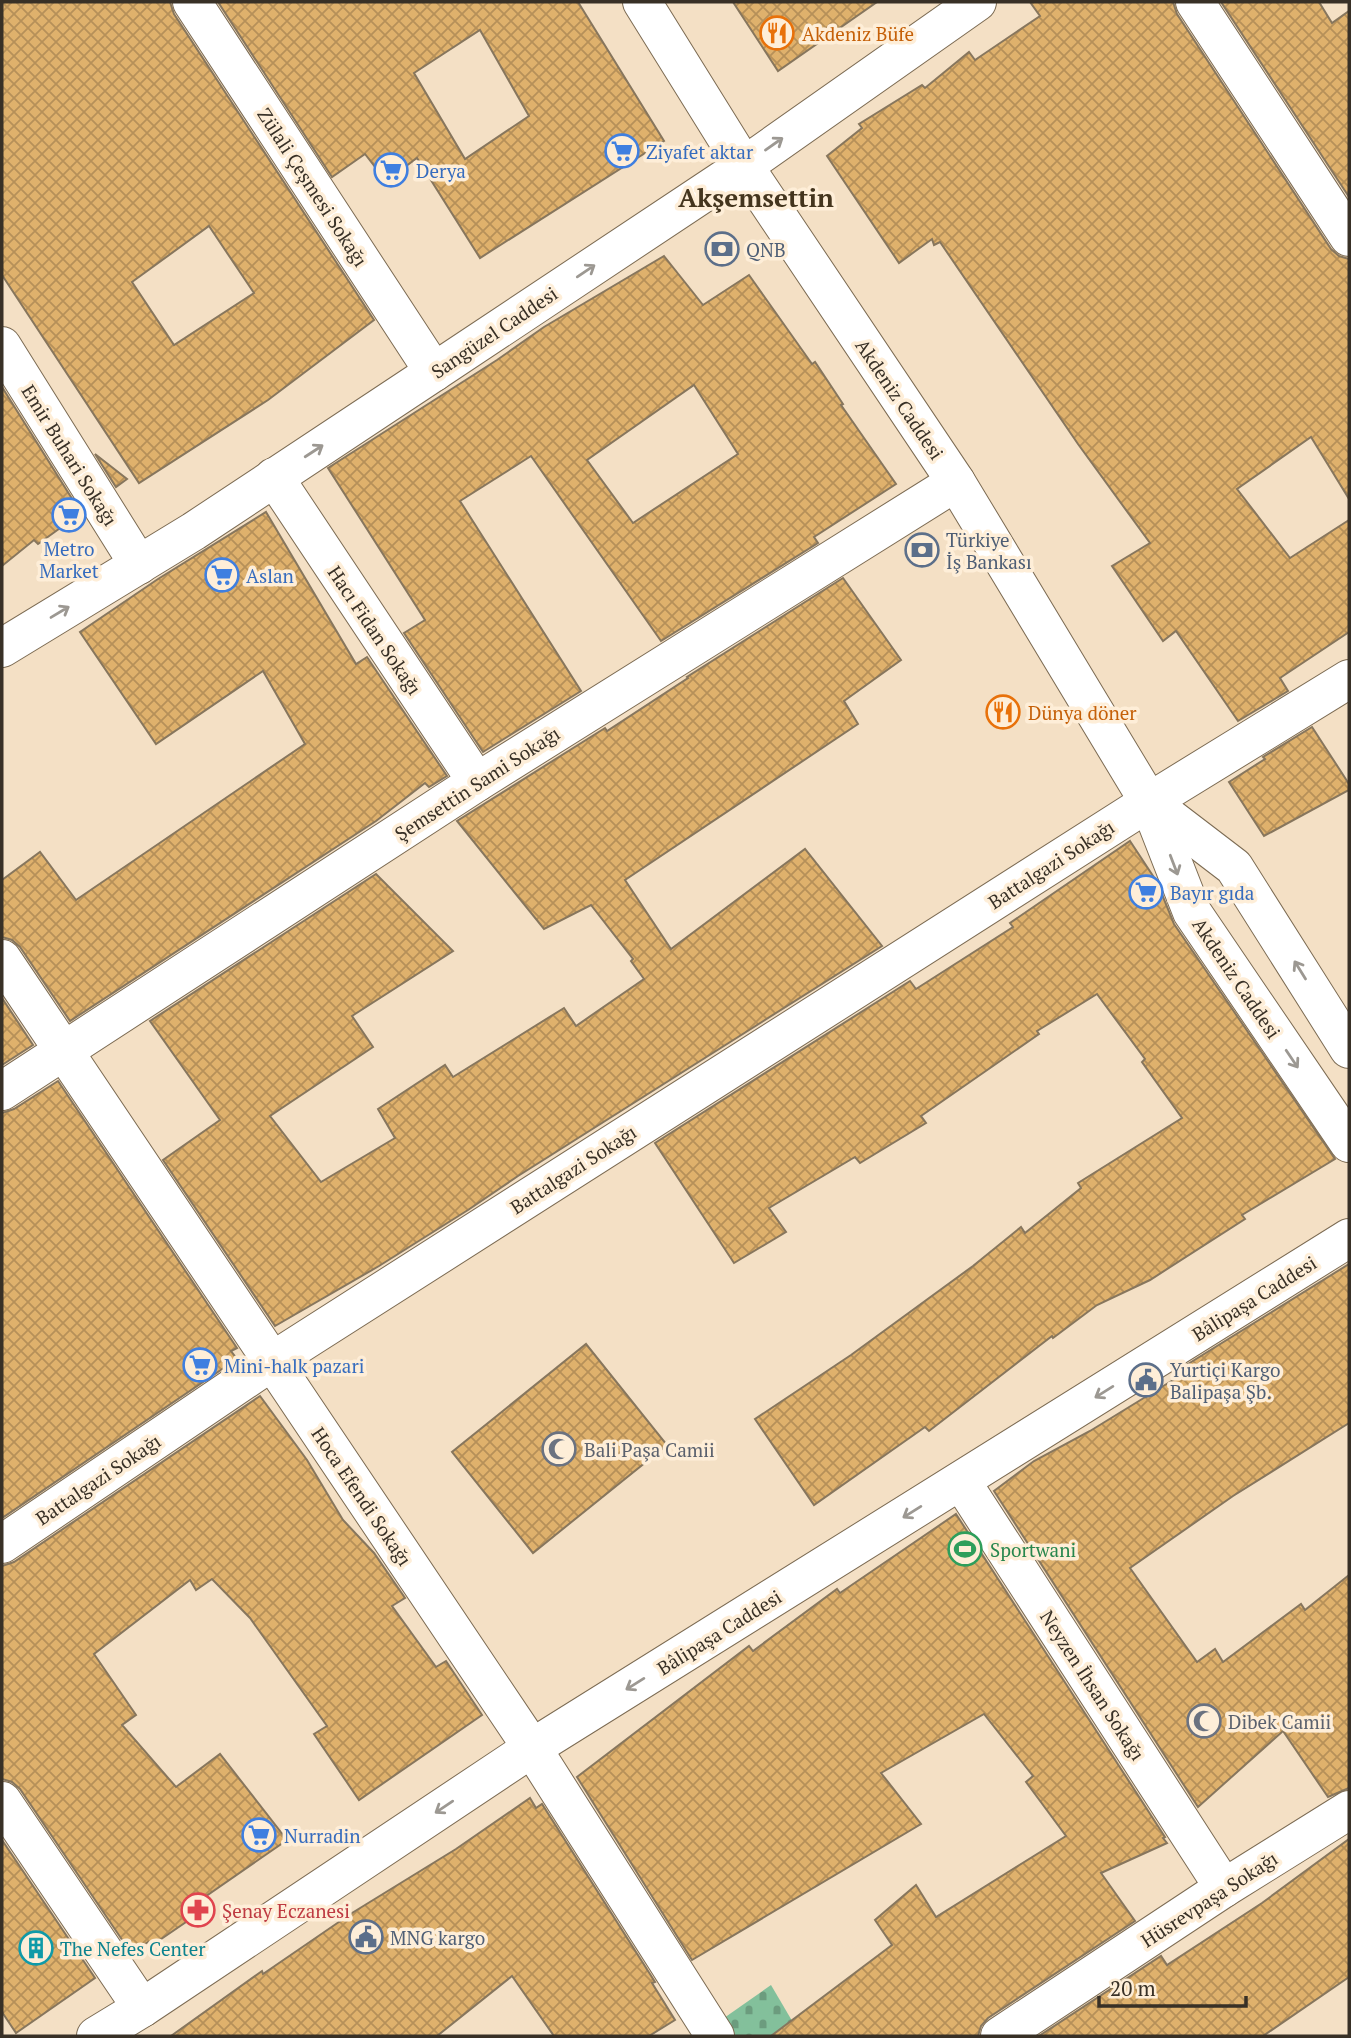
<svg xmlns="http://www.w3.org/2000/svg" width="1351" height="2038" viewBox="0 0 1351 2038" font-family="'PT Serif',serif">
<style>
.cemetery{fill:url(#cemetery-stones)}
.building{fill:url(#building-cross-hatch);stroke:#87765d;stroke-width:2;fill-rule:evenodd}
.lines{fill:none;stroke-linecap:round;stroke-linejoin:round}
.minor-casing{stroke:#7c6b53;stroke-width:40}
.major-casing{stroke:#7c6b53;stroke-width:40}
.minor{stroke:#fff;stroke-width:38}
.major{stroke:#fff;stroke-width:38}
.oneway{stroke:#9c9892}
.labels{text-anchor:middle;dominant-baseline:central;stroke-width:7;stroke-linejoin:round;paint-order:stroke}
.food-label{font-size:19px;fill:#c56008;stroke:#feeed8;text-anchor:start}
.shop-label{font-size:19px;fill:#366cbe;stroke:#feeed8;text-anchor:start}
.street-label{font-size:19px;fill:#383026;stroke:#feeed8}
.service-label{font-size:19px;fill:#4e5e75;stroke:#feeed8;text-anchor:start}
.worship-label{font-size:19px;fill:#5b616d;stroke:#feeed8;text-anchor:start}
.leisure-label{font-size:19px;fill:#27864d;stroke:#feeed8;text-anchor:start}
.health-label{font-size:19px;fill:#be3a42;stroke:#feeed8;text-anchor:start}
.culture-label{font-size:19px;fill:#0d838f;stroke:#feeed8;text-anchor:start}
.district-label{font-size:26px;font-weight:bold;fill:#44351e;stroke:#feeed8}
</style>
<defs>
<pattern id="cemetery-stones" width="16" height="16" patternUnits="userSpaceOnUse" patternTransform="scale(1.75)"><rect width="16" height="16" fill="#83c09b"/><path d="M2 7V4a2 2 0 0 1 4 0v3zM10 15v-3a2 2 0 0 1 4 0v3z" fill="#6c9c7e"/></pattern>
<pattern id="building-cross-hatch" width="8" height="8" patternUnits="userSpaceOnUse" patternTransform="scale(1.75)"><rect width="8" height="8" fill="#dfb16c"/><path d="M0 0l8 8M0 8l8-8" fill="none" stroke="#b69059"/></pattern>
</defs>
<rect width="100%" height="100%" fill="#f4e0c5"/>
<path class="cemetery" d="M771,1985l30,51h-79l-8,-11z"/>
<g class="building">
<path d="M2,2h168l4,12 200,306 -106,80 -129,83 -137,-208zM209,226l45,67 -80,52 -42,-63z"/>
<path d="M218,2h360l86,139 -184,117 -63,-100 -31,23 -21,-27 -33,23zM480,30l49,86 -64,43 -51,-86z"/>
<path d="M733,2h144l-99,69z"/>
<path d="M1030,2h143l4,12 154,235 8,7 10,3v240l-38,-62 -74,52 53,69 59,-38v112l-69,46 8,13 -50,30 -62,-90 -13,10 -51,-75 38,-23 -72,-99 -138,-202 -6,3 -2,-6 -33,24 -72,-107 35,-28 -3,-4 63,-39 3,3 44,-36 6,8 65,-44z"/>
<path d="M1221,2h98l13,21 17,-12v186z"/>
<path d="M664,256l39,49 46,-30 63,89 3,-2 28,42 -2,1 55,79 -82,53 4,6 -157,98 -130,-185 -71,45 121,190 -98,61 -79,-119 21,-13 -97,-152 169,-108 47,-33zM694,385l44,69 -105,69 -46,-63z"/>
<path d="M2,387l79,126 -43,31 -4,-4 -32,26z"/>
<path d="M95,454l32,25 -11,8z"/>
<path d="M266,512l90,152 11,-7 80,119 -18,11 -4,-4 -49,38 -306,200 -50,-74 -8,-7 -10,-3v-57l38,-28 36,48 229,-156 -42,-73 -107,73 -76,-112 78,-53z"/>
<path d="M843,578l58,82 -57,41 14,23 -233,156 46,69 134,-100 77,97 -364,230 -50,34 -89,56 -104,60 -112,-166 57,-40 -70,-99 226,-147 77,77 -101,65 21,31 -103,69 51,66 74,-44 -17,-29 67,-44 8,12 111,-69 12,18 68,-47 -13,-18 2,-2 -42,-54 -47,24 -87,-108 148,-93 2,3 81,-53 -1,-1z"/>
<path d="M1312,727l37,57v6l-85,46 -35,-54 36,-23 -2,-2z"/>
<path d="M1130,841l27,41 17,42 161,235 -93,56 3,4 -95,61 -53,25 -44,33 -1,-2 -123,95 -4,-4 -111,78 -59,-86 96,-64 122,-89 48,-39 4,6 56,-45 -3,-5 104,-65 -40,-56 3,-3 -48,-65 -60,37 2,3 -118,82 5,7 -66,40 -5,-6 -86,51 17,24 -52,31 -79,-120 255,-162 6,8 97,-62 -3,-4z"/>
<path d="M2,998l31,47 -31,20z"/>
<path d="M58,1081l179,267 -6,3 6,8 -235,159v-405l12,-4z"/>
<path d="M1349,1264v159l-116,73 -103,72 67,94 18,-13 8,13 78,-58 4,6 44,-35v213l-21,9 -45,-66 -85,76 -204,-316 40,-30 56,-30 101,-62 -3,-5z"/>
<path d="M586,1344l81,101 -134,108 -81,-101z"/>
<path d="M260,1396l47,64 36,60 31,33 31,45 -13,8 44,61 10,-6 36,54 -123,85 -45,-66 13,-8 -77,-108 -38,-39 -16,11 -6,-10 -96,74 42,61 -14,10 54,62 44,-33 67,86 -85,59 6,8 -57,39 -3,-4 -17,11 -111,-164 -8,-7 -10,-3v-213l12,-4z"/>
<path d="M956,1514l209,323 -2,1 4,5 -66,30 34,48 -147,97 -7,8 -3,10h-207l121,-91 -17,-25 41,-35 20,32 130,-81 -40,-54 7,-6 -49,-62 -103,59 40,51 -229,136 -115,-183 172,-131 4,5 84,-62 3,4z"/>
<path d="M530,1798l6,10 6,-4 113,178 -3,1 23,37 -26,16h-95l-42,-60 -75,60h-266l91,-65 1,3 89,-61 104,-64z"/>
<path d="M1349,1839v138l-86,59h-224l122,-80 6,9 95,-62z"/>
<path d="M2,1840l93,138 -79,55 -14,-21z"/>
</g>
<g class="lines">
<defs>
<g id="minor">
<path d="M192,2l242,370"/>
<path d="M1195,2l154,235"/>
<path d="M2,346l137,219"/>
<path d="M274,477l203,305"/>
<path d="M2,648l192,-117 240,-159 310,-206 233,-164"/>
<path d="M2,959l530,789 183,288"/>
<path d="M2,1091l475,-309 479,-300"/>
<path d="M961,1481l263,407"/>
<path d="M2,1544l269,-182 878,-560 200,-123"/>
<path d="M2,1801l140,207"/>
<path d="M96,2036l46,-28 390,-260 817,-510"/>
<path d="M1000,2036l224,-148 125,-78"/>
</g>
<g id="major">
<path d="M642,2l102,164 212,316 193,320 43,110 157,231"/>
<path d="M1149,802l85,65 115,182"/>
</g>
</defs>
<use href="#minor" class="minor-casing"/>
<use href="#major" class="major-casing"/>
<use href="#minor" class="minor"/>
<use href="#major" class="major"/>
</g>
<defs><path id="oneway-shaft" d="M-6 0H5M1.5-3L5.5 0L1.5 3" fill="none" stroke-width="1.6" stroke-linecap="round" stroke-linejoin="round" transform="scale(1.75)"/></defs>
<g class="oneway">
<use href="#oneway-shaft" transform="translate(774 144) rotate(-35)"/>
<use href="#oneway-shaft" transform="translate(586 271) rotate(-34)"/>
<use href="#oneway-shaft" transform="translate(314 451) rotate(-33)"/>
<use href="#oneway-shaft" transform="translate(60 612) rotate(-31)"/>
<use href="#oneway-shaft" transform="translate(1174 865) rotate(69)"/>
<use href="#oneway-shaft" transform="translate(1300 970) rotate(-122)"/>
<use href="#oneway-shaft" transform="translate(1292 1059) rotate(56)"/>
<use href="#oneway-shaft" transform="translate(1104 1392) rotate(148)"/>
<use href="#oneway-shaft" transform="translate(912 1512) rotate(148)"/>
<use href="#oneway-shaft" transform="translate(635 1684) rotate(148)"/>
<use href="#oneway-shaft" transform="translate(444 1807) rotate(146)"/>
</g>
<defs>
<symbol id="restaurant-ring" viewBox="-11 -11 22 22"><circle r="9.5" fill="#feeed8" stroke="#e8710a" stroke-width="1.5"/><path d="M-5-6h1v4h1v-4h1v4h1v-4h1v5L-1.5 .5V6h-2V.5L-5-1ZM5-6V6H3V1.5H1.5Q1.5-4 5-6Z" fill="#e8710a"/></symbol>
<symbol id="supermarket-ring" viewBox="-11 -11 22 22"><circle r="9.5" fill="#feeed8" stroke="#3f7fe0" stroke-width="1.5"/><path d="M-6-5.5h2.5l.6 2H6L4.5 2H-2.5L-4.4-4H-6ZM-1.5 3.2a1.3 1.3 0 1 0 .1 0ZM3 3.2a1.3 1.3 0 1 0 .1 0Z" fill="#3f7fe0"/></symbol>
<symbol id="bank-ring" viewBox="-11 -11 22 22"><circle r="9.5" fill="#feeed8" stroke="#5c6f8a" stroke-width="1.5"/><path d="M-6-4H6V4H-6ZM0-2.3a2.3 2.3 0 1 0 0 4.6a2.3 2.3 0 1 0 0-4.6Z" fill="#5c6f8a"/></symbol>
<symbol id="civic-ring" viewBox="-11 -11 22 22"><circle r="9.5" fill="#feeed8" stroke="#5c6f8a" stroke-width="1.5"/><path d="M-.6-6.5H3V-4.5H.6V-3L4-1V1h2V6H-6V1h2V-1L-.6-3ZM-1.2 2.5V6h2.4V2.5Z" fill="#5c6f8a"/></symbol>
<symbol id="mosque-ring" viewBox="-11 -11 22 22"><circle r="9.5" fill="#feeed8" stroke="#6b7280" stroke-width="1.5"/><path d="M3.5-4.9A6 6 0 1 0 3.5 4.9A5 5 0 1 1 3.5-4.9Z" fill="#6b7280"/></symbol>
<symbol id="stadium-ring" viewBox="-11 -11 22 22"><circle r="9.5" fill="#feeed8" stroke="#2e9e5b" stroke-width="1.5"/><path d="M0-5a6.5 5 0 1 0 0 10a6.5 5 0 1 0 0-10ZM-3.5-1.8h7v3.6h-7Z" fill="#2e9e5b"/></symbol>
<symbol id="pharmacy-ring" viewBox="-11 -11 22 22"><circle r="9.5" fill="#feeed8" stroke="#e0444e" stroke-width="1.5"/><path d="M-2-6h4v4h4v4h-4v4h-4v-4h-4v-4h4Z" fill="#e0444e"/></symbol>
<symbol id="building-ring" viewBox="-11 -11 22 22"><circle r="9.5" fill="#feeed8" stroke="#0f9aa8" stroke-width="1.5"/><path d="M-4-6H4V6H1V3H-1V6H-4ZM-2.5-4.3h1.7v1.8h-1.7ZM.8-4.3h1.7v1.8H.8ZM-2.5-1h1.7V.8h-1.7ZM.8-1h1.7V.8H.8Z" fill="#0f9aa8"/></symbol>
</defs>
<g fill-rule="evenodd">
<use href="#restaurant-ring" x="758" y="14" width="38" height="38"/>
<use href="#supermarket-ring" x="603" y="132" width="38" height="38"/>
<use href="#supermarket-ring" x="372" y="151" width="38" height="38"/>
<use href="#bank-ring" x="703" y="230" width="38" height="38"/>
<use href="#supermarket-ring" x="50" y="496" width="38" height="38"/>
<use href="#bank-ring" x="903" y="531" width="38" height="38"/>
<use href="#supermarket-ring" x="203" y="556" width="38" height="38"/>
<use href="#restaurant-ring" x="984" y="693" width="38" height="38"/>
<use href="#supermarket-ring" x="1127" y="873" width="38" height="38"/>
<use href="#supermarket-ring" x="181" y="1346" width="38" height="38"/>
<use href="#civic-ring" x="1127" y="1361" width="38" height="38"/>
<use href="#mosque-ring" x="540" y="1430" width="38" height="38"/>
<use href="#stadium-ring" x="946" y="1530" width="38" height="38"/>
<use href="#mosque-ring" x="1185" y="1702" width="38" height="38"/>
<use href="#supermarket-ring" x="240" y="1816" width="38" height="38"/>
<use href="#pharmacy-ring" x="179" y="1891" width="38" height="38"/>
<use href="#civic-ring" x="347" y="1918" width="38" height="38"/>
<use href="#building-ring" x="17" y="1929" width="38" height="38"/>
</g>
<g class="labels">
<g class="food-label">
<text x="802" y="33">Akdeniz Büfe</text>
<text x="1028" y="712">Dünya döner</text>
</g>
<g class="shop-label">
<text x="646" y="151">Ziyafet aktar</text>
<text x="416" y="170">Derya</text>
<text x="69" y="548" text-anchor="middle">Metro<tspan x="69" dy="22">Market</tspan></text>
<text x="246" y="575">Aslan</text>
<text x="1170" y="892">Bayır gıda</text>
<text x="224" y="1365">Mini-halk pazari</text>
<text x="284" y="1835">Nurradin</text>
</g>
<g class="street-label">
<text transform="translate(313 187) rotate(57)">Zülali Çeşmesi Sokağı</text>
<text transform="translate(494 332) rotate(-34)">Sangüzel Caddesi</text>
<text transform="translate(900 399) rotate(56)">Akdeniz Caddesi</text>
<text transform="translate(70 455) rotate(58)">Emir Buhari Sokağı</text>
<text transform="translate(375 630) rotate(56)">Hacı Fidan Sokağı</text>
<text transform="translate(477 783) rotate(-33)">Şemsettin Sami Sokağı</text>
<text transform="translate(1051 864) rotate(-33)">Battalgazi Sokağı</text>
<text transform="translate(1237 978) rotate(56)">Akdeniz Caddesi</text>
<text transform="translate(573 1169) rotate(-33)">Battalgazi Sokağı</text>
<text transform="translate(1254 1298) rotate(-32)">Bâlipaşa Caddesi</text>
<text transform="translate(98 1479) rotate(-34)">Battalgazi Sokağı</text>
<text transform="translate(362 1496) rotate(56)">Hoca Efendi Sokağı</text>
<text transform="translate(719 1632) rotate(-32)">Bâlipaşa Caddesi</text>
<text transform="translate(1093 1685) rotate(57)">Neyzen İhsan Sokağı</text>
<text transform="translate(1209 1899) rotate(-33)">Hüsrevpaşa Sokağı</text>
</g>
<g class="service-label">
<text x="746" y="249">QNB</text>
<text x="946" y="539">Türkiye<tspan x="946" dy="22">İş Bankası</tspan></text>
<text x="1170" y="1369">Yurtiçi Kargo<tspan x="1170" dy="22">Balipaşa Şb.</tspan></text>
<text x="390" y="1937">MNG kargo</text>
</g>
<g class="worship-label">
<text x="584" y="1449">Bali Paşa Camii</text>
<text x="1228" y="1721">Dibek Camii</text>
</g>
<g class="leisure-label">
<text x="990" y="1549">Sportwani</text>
</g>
<g class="health-label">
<text x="222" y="1910">Şenay Eczanesi</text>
</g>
<g class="culture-label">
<text x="60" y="1948">The Nefes Center</text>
</g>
<g class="district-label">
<text x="756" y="197">Akşemsettin</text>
</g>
</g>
<rect width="1351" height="2038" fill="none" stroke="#383026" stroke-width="7"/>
<path d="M1099 1996v10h147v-10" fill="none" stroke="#383026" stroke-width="3.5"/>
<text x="1110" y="1996" font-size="21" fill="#383026" stroke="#feeed8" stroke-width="5" paint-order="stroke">20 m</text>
</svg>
